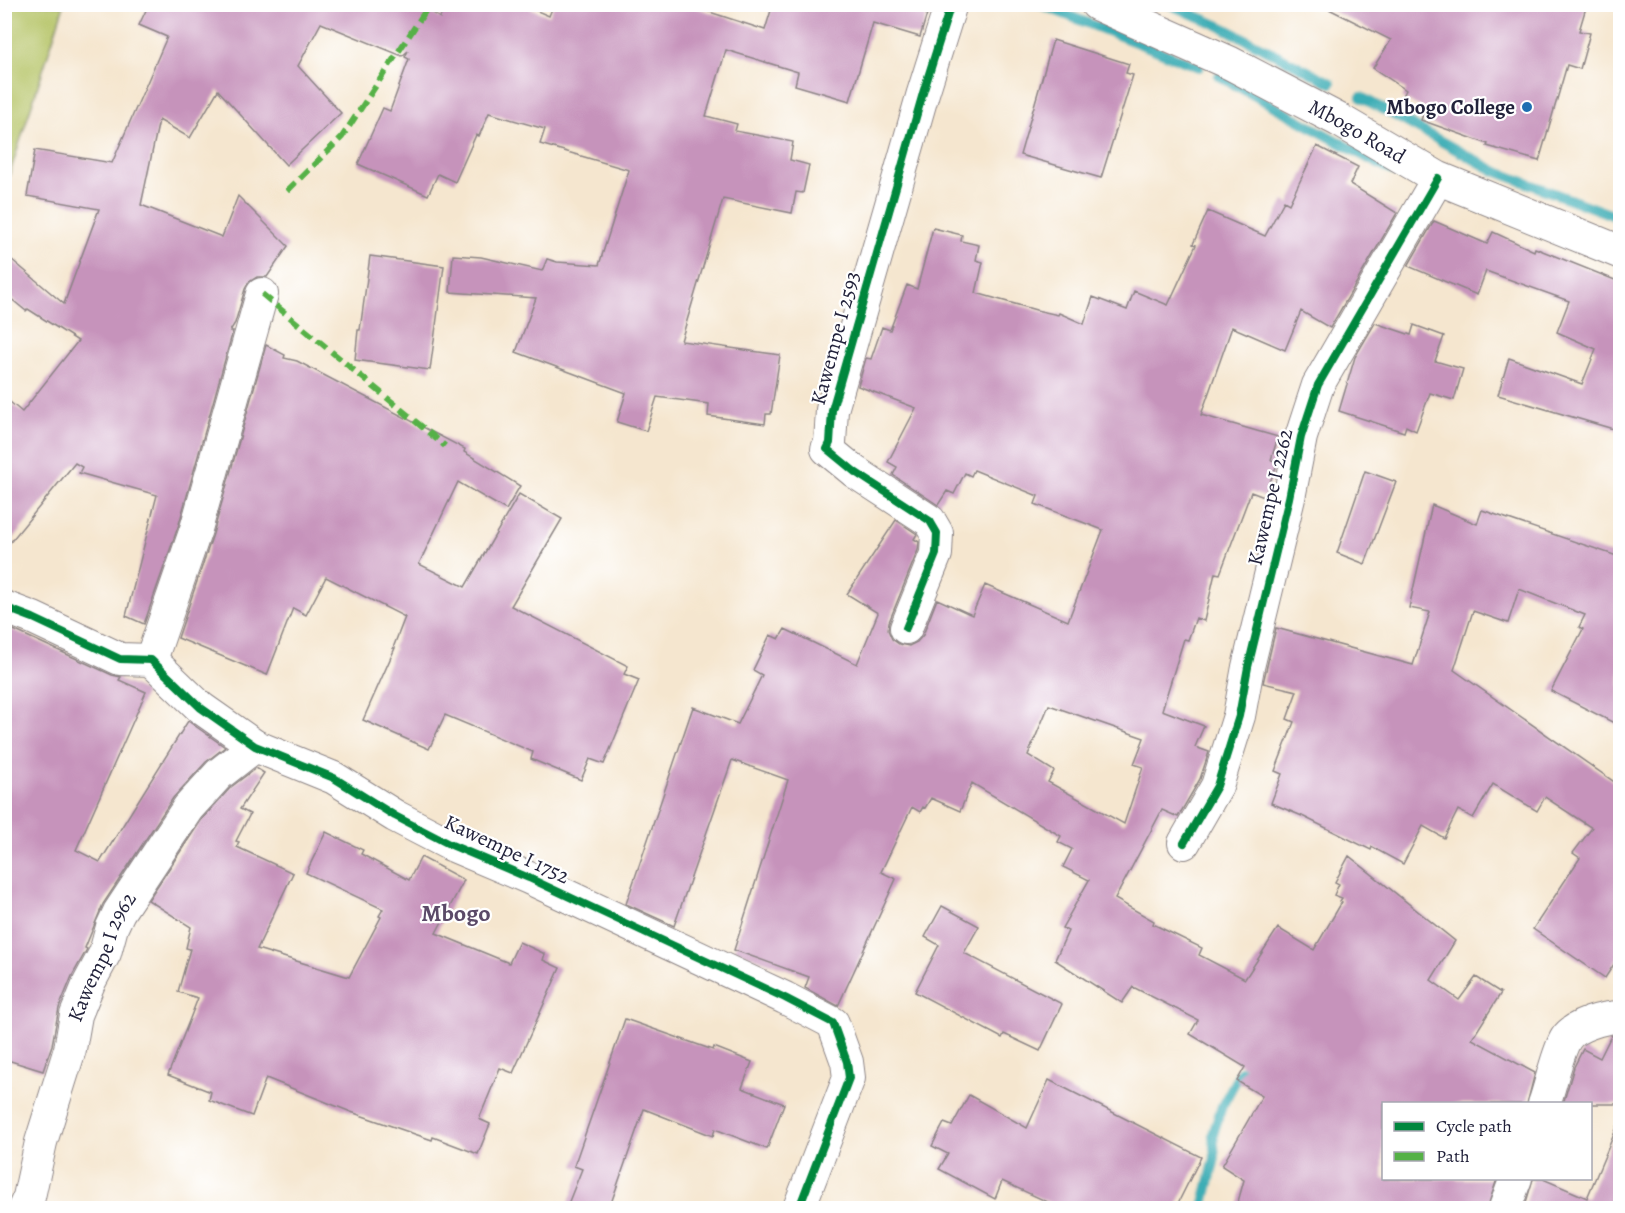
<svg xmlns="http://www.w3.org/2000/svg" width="1625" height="1213" viewBox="0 0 1625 1213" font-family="Alegreya,serif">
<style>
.green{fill:#b6c467;stroke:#6c7351;stroke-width:1.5}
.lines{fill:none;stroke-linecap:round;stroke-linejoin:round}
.stream{stroke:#3cadb5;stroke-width:10}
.building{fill:#c693bb;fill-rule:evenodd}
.minor-casing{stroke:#8c8485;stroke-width:34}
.tertiary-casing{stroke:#8c8485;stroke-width:35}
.minor{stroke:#fff;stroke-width:32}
.tertiary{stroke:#fff;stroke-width:33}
.quiet{stroke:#55b146;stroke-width:6;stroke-dasharray:12 6;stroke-linecap:butt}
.cycleway-casing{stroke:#fff;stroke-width:11}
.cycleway{stroke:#00873e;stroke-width:8}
.poi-dot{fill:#1f6fb2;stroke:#fff;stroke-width:2}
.labels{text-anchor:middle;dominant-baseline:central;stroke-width:4.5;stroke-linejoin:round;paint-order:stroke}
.poi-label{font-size:21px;font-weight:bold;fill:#22223b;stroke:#fff;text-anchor:end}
.street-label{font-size:21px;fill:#22223b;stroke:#fff}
.quarter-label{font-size:24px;font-weight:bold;fill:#5b4a68;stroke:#fff}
</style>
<rect width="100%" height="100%" fill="#fff"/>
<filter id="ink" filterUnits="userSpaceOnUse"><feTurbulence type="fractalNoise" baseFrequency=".0167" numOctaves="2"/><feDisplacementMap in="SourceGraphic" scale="12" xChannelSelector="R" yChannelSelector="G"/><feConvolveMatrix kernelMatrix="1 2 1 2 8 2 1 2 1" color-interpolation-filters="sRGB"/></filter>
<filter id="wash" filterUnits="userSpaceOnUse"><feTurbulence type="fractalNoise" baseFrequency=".008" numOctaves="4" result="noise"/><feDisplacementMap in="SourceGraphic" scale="24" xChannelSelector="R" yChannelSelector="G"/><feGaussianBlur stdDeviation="1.35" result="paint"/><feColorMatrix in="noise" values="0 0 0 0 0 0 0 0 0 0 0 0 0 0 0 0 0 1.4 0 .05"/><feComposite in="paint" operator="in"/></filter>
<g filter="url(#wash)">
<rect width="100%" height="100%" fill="#f5e6cf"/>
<path class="green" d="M5,4l59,1 -59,183 -1,-183z"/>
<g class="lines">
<g class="stream">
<path d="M1039,4l160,63"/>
<path d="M1168,4l52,22 111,57"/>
<path d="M1219,76l165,91 22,9"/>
<path d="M1361,97l134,74 125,47"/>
<path d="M1203,1208l12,-50 -2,-24 9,-28 19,-35"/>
</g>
</g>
<g id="blocks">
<g class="building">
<path d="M149,4h268l23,14 5,-14h76l28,12 5,-12h131l80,26 8,-26h157l-10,33 -47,-14 -23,78 -55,-16 3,-13 -72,-22 -20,66 31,8 -2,7 58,11 -3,18 19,5 -6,28 -7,-1 -4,21 -69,-14 -42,142 99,14 -9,59h-5l-1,10 -57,-8 1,-12 -52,-7 -11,34 -29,-9 9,-29 -110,-41 20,-54 -86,-6 3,-37 28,2 61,14 5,-12 10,3 42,3 30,-95 -89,-26 5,-15 -56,-16 -10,23 -3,-1 -21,47 -17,-8 -10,21 -70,-31 25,-56 7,3 19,-52 -4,-2 3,-6 -6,5 -81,-33 -23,43 43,47 -55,52 -68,-75 -28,48 -31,-18 -18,85 81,32 16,-41 50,50 -21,31h-10l-8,5 -4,7 -10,34 -5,8h3l-54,193 -35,100 -18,-8 31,-121 -78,-22 3,-6 -7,-4 -71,87v-153l18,15 56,-71 -50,-32 -2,2 -22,-18v-40l60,51 35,-95 -72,-13 8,-46 77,13 55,-126 -28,-12z"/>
<path d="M1319,4h268l-8,27 11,2 -10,36 -13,-4 -28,96 -52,-15 1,-2 -67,-24 4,-11 -23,-11 4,-8 -33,-22 18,-28z"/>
<path d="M1053,40l76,24 -3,9 7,2 -32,103 -81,-23z"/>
<path d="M1317,146l41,21 -8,17 47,29 -67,115 -29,-17 -16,39 -53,-23 -31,88 77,22 -7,23 7,2 -14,35 -13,-5 -31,82 -5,-1 -11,48 -8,-3 -8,22 -4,-1 -22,71 42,16 -9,21 14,5 -9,27 -22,38 -16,-7 -47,89 39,22 -1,3 49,24 -3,7 46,24 33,-51 36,22 28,-48 -2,-1 2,-3 -8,-3 5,-11 -4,-2 14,-26 106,85 -24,39 28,20 17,-23 25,16 -29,46 63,34 -8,31h-144v75h114l-10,30h-251l8,-29 -22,-14 40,-70 -25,-15 8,-14 -55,-33 8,-14 -65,-33 -11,16 -67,-43 13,-29 -6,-3 27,-48 -26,-13 9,-18 -14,-7 3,-6 -89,-53 -12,28 -29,-13 -6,10 -2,-1 -3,5 -8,-5 -31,65 15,7 -58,127 -33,-18 4,-11 -75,-27 54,-170 -56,-20 -58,166 -48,-22 67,-197 45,17 24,-49 -9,-5 17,-35 9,4 6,-10 72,35 21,-51 -31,-19 49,-74 21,14 -3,5 5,3 -1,8 -29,72 -1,8 4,9 7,5 10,2 8,-4 6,-7 14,-36 35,16 13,-30 83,36 35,-91 -68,-26 3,-8 -64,-26 -3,6 -6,-3 -11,21 -7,-3 -9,14 -45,-30 4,-8 -9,-5 28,-54 -58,-22 8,-28 5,1 11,-32 8,3 17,-45 10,4 16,-61 29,7 -1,6 18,4 -3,15 7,2 -7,31 60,17 22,5 1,-2 25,11 9,-27 34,13 7,-19 34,14 28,-60 -3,-1 15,-33 57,25 19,-35 5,3zM1049,705l95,33 -10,26 9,3 -19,57 -76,-42 6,-11 -26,-16z"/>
<path d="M1434,221l53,23 6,-12 41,19 1,-3 85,34v149l-122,-36 11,-37 73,26 14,-35 -39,-17 12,-31 -83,-30 -9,24 -69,-29z"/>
<path d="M370,256l74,10 -14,104 -75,-10 3,-30h2z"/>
<path d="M1375,323l36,12 3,-10 30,11 -9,25 28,8 -9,31 -24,-7 -14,38 -10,-5 -2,6 -65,-21 16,-54z"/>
<path d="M266,345l19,10 -1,3 13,3 168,88 -1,3 56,34 -14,24 -48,-28 -39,82 46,23 54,-93 43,25 -51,87 117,60 -4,8 15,6 -35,84 -14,-5 -9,21 -50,-21 2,-7 -88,-37 -16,34 -66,-29 32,-72h-2l12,-31 -79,-40 -20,38 -13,-7 -26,67 -89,-37 35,-104z"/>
<path d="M1365,471l31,11 -31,82 -28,-11z"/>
<path d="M1432,505l45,19 5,-14 138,47v169l-69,-35 32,-62 -4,-2 6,-12 -66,-26 -11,34 -35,-12 -19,59 166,116v169l-15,23 -72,-49 47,-71 -7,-5 19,-25 -47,-31 -8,14 -44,-27 -20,34 -15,-8 -14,28 -21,-12 -20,38 -31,-17 -1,3 -69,-34 -31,-13 11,-29 -7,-3 19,-49 -7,-3 10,-28 -34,-8 13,-55 137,37 17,-53 -21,-4z"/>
<path d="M7,627l105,48 9,2 -2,3 27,12 -70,158 24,12 88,-141 37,26 -19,15 -33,36 -70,106 -18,44 2,1 -15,27 -13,32 -7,37 -9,26 -39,-12v-426z"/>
<path d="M256,768l8,5 -24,36 10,5 -14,27 3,1 -2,5 56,26 -36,76 92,28 32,-60 -2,-1 4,-7 -77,-36 20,-41 37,18 -2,4 48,26 12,-23 43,23 -28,53 73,30 10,-21 26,12 -2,6 17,8 -47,105 -13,-5 -21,51 11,5 -12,30 -45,-17 -1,3 -81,-28 -85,-34 -14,38 -43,-16 2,-8 -43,-17 30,-77 -20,-6 12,-43 -4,-1 5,-21 -43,-27 54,-81 29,-32z"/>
<path d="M942,906l37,20 -15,27 98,51 -22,47 -36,-17 -2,4 -87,-46 24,-47 -14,-8z"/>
<path d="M625,1019l88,31 1,-3 38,15 -10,26 42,16 -17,45 -52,-20 -2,7 -69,-27 -35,100h-43l16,-40 -8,-3z"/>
<path d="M1620,1035v69h-57l11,-37 9,-18 17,9 11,-22z"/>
<path d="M1049,1080l152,77 -26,52h-112l-61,-28 -7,18 -56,-30 9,-15 -16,-8 12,-23 8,3 17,-31 58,33z"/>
<path d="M1620,1120v89h-96l9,-30h10l44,19z"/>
</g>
</g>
</g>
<g filter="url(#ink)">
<use href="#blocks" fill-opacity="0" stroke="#8c8485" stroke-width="1.5"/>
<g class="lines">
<defs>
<g id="minor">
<path d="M4,607l29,11 87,41 31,1 50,48 54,38 79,32 61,38 54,28 80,34 256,120 48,25 14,39 2,16 -50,130"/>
<path d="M906,628l30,-74 1,-21 -7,-12 -75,-49 -28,-23 3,-6 2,-33 91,-317 28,-89"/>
<path d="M151,660l45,-131 66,-235"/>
<path d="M1184,843l33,-57 22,-70 9,-49 41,-169 12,-61 17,-52 120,-207"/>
<path d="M1544,1104c7,-19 12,-47 21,-64 8,-15 40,-23 55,-23"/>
<path id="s1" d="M24,1208l5,-11 12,-55 29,-93 6,-34 13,-32 16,-30 7,-26 7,-15 69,-104 31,-34 36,-28"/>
<path d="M1505,1208l11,-30"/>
</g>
<g id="tertiary">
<path id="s2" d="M1097,4l133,59 109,57 99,58 182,74"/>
</g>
</defs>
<use href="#minor" class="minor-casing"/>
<use href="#tertiary" class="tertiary-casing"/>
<use href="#minor" class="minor"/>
<use href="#tertiary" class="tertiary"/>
<g class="quiet">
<path d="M287,191l55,-54 88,-133"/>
<path d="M262,294l183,152"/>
</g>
<defs>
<g id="cycleway">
<path d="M4,607l29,11 87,41 31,1 50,48 54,38 79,32 61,38 54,28 80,34 256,120 48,25 14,39 2,16 -50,130"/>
<path d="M906,628l30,-74 1,-21 -7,-12 -75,-49 -28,-23 3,-6 2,-33 91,-317 28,-89"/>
<path d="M1184,843l33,-57 22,-70 9,-49 41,-169 12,-61 17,-52 120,-207"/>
</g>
</defs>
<use href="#cycleway" class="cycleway-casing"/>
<use href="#cycleway" class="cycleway"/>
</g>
</g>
<circle class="poi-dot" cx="1527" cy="107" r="6"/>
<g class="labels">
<g class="poi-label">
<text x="1515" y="107">Mbogo College</text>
</g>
<g class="street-label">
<text stroke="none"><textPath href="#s2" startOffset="290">Mbogo Road</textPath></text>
<text transform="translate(835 338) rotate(-75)">Kawempe I 2593</text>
<text transform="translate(1270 497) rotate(-77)">Kawempe I 2262</text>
<text transform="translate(507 849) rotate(25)">Kawempe I 1752</text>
<text stroke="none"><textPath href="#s1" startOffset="264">Kawempe I 2962</textPath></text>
</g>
<g class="quarter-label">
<text x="456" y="913">Mbogo</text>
</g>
</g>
<rect width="1625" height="1213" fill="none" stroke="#fff" stroke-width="24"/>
<rect x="1382" y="1102" width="210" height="78" fill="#ffffff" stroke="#a7a7b1" stroke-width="1.5"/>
<rect x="1394" y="1122" width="30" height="9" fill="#00873e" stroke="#a7a7b1" stroke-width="1.5"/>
<text x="1436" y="1132" font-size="18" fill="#22223b">Cycle path</text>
<rect x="1394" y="1152" width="30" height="9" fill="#55b146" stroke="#a7a7b1" stroke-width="1.5"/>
<text x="1436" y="1162" font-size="18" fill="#22223b">Path</text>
</svg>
